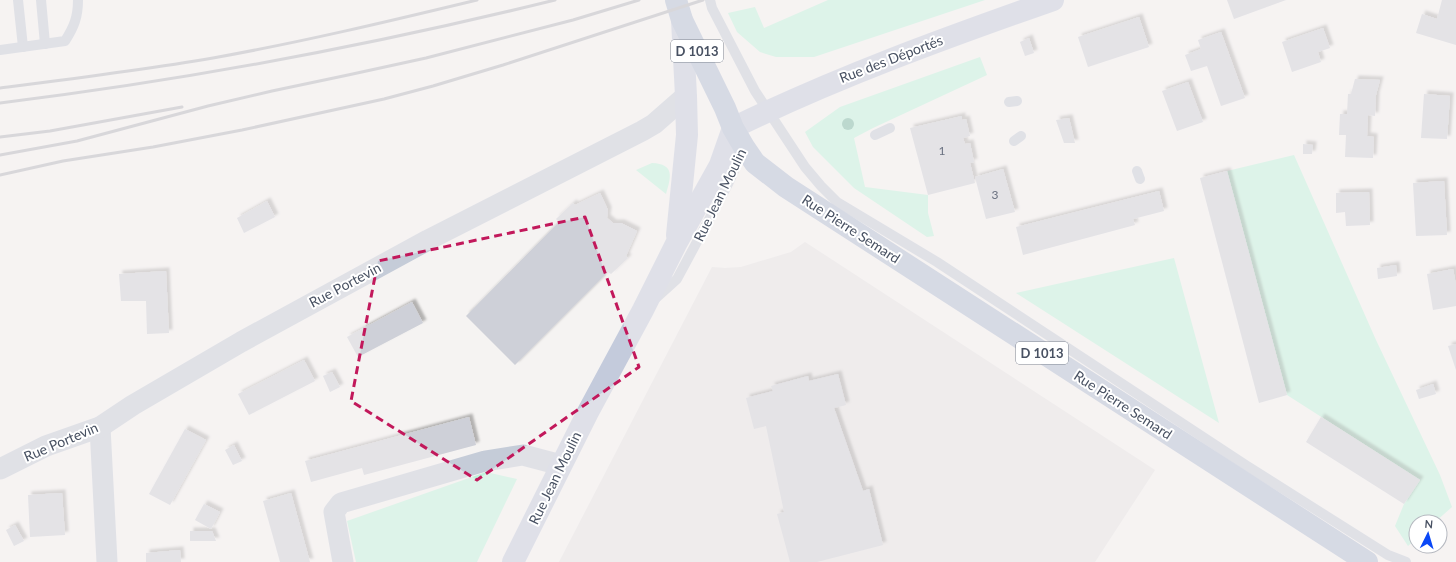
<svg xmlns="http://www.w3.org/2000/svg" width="1456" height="562" viewBox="0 0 1456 562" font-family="Lato,sans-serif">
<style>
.education{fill:#e6e4e4}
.green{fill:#bff4dd}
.building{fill:#ced0d8;filter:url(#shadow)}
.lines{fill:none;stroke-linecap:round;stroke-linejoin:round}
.lane{stroke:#c5ccd8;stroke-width:10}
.street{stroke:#c5ccd8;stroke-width:21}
.secondary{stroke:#c4cbdc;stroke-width:22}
.primary{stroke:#b0bcd3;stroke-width:22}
.rail{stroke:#b4b6bd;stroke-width:3}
.tree{fill:#76b8a2}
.marked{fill:none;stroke:#c2185b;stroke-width:3;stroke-dasharray:8 5;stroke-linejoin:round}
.labels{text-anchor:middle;stroke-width:4;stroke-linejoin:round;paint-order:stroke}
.number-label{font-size:12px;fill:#6a7180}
.shield{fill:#fff;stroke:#7f8591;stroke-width:1}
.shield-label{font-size:13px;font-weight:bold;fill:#485162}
.street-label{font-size:14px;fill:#485162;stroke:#fff}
</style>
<defs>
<filter id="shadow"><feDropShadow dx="3.5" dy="-3.5" stdDeviation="1" flood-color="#0004"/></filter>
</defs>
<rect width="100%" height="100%" fill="#f5f3f2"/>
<path class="education" d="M805,242L1155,470L1095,562H559L712,267L725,268L741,267L791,252Z"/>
<g class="green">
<path d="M828,0H985L814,57H776L760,52L737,32L728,13L755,7L764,28Z"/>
<path d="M980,57L987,75L873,128L854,138L865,187L928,195V213L934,236L927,237L854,188L813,147L805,132L840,107Z"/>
<path d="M1294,155L1376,340L1440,475L1452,507L1435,522H1416V539L1408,546L1395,526L1404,504L1420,480L1287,395L1227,171Z"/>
<path d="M652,163C675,164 671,177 666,194L636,170Z"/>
<path d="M1174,258L1219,423L1016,293Z"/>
<path d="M486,472L517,479L477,562H356L347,521Z"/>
</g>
<g class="building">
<path d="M1227,0H1286L1234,19Z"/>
<path d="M1442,0H1456V45L1416,33L1422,14L1437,19Z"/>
<path d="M1139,17L1149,47L1088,67L1078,37Z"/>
<path d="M1323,28L1330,48L1318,52L1321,62L1292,72L1282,42Z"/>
<path d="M1221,32L1245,98L1221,106L1207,66L1191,71L1185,55L1201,49L1198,40Z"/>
<path d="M1029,38L1034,53L1025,56L1020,42Z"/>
<path d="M1355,79L1380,80L1376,95L1375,116L1368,115L1367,136L1374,137L1373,158L1345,157L1346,135H1339L1340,114H1347L1348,94H1351Z"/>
<path d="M1188,82L1203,122L1177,131L1162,91Z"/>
<path d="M1424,94L1450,96L1447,139L1421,138Z"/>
<path d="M962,116V120L966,119L970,136L963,138L965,144L970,143L974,162L970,163L975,183L928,195L910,128Z"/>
<path d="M1069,118L1075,143H1064L1056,120Z"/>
<path d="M1303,144L1313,145L1312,154H1303Z"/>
<path d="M1003,169L1015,212L986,219L975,177Z"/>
<path d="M1227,171L1287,395L1259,403L1200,178Z"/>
<path d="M1444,181L1447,235L1416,236L1413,183Z"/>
<path d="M1159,191L1164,211L1133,219L1135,225L1023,255L1016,227Z"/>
<path d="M1369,192L1370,225L1346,226L1345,212L1336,213V193Z"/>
<path d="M600,193L608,210L607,218L613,223H621L637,231L626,256L628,258L611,274L608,272L515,365L466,316L557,224L559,222L556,219L573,203L575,205Z"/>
<path d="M267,201L275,217L244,233L237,218Z"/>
<path d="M1396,265L1397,276L1378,279L1377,268Z"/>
<path d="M1453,269L1456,285V306L1433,310L1427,274Z"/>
<path d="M166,271L169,333L147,334L146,301H121L119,274Z"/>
<path d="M412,302L423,323L358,357L347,337Z"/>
<path d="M1456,344V370L1448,346Z"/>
<path d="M304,360L315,381L249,415L238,394Z"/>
<path d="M332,372L340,387L330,392L323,376Z"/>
<path d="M838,374L846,405L834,408L863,491L869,489L883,545L817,562H790L777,514L784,512L766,426L754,429L746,398L773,391L771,386L808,376L809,381Z"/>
<path d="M1433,384L1436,394L1419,399L1416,390Z"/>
<path d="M469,417L476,445L364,475L362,468L311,482L305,461Z"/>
<path d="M1321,417L1420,480L1404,504L1306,442Z"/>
<path d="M185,429L206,440L170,505L149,494Z"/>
<path d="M234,445L242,461L233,465L225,450Z"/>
<path d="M62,493L65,535L30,537L28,495Z"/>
<path d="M291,493L310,562H280L263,501Z"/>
<path d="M204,504L220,512L211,529L195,520Z"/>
<path d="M15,525L24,541L14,546L6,530Z"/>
<path d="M190,531H212L216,541H190Z"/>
<path d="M180,550L181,562H146V553Z"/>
</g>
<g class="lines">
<g class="lane">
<path d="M18,0L23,47"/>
<path d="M41,0L45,44"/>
<path d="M710,0L712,8L755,91L805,167L821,186L837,202L937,262L1247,466L1388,555L1406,562"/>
<path d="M0,50L65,41C74,27 78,17 78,0"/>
<path d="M1009,102L1017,101"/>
<path d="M875,135L890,128"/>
<path d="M1014,141L1021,136"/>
<path d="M1137,171L1140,179"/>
<path d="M656,298L677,279L728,184L744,148"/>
</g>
<g class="street">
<path d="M100,427L107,562"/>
<path d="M0,469L46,446L100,427L133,405L241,342L428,240L642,131L654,124L686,96"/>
<path d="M343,562L334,512L341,503L485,461L523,455L561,465"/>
</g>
<g class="secondary">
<path d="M677,235L687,135L686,96L682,20"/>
<path d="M513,562L588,412L643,310L676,244L720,165L733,128C837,77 945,38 1053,0"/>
</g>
<path class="primary" d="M676,0L682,20L725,108L733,128L744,147L755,163L786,187L1367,562"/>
<g class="rail">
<path d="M0,88C71,79 143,70 213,58C302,42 390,21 477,0"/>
<path d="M0,103C187,80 373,45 555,0"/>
<path d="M0,137L50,131L182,107"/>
<path d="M0,155L77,141L208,106L272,91L348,75L426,58L573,20L639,0"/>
<path d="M0,175L63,161L153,147L242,130L384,99L433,86L503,65L703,0"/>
</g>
</g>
<circle class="tree" cx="848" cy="124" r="6"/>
<path d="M0 0H1456V562H0ZM585,217L639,367L477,480L351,401L378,261Z" fill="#f5f3f2" fill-opacity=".55" fill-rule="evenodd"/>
<path class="marked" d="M585,217L639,367L477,480L351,401L378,261Z"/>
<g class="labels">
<g class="number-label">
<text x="942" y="155">1</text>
<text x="995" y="199">3</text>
</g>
<g class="shield">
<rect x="671" y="40" width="52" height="22" rx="3"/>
<rect x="1016" y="342" width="52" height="22" rx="3"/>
</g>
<g class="shield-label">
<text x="697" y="56">D 1013</text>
<text x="1042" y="358">D 1013</text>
</g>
<g class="street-label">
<text transform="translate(891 59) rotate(-21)" y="5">Rue des Déportés</text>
<text transform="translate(720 195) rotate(-64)" y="5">Rue Jean Moulin</text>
<text transform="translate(851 229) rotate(33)" y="5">Rue Pierre Semard</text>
<text transform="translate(345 285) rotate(-28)" y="5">Rue Portevin</text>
<text transform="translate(1123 405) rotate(33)" y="5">Rue Pierre Semard</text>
<text transform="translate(61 442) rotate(-23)" y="5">Rue Portevin</text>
<text transform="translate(555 478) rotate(-64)" y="5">Rue Jean Moulin</text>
</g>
</g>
<g transform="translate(1428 534) rotate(5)"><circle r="19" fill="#ffffff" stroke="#b6b9c0"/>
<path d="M0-3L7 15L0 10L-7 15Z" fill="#0a48f7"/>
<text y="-6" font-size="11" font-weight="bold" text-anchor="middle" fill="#485162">N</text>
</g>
</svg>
